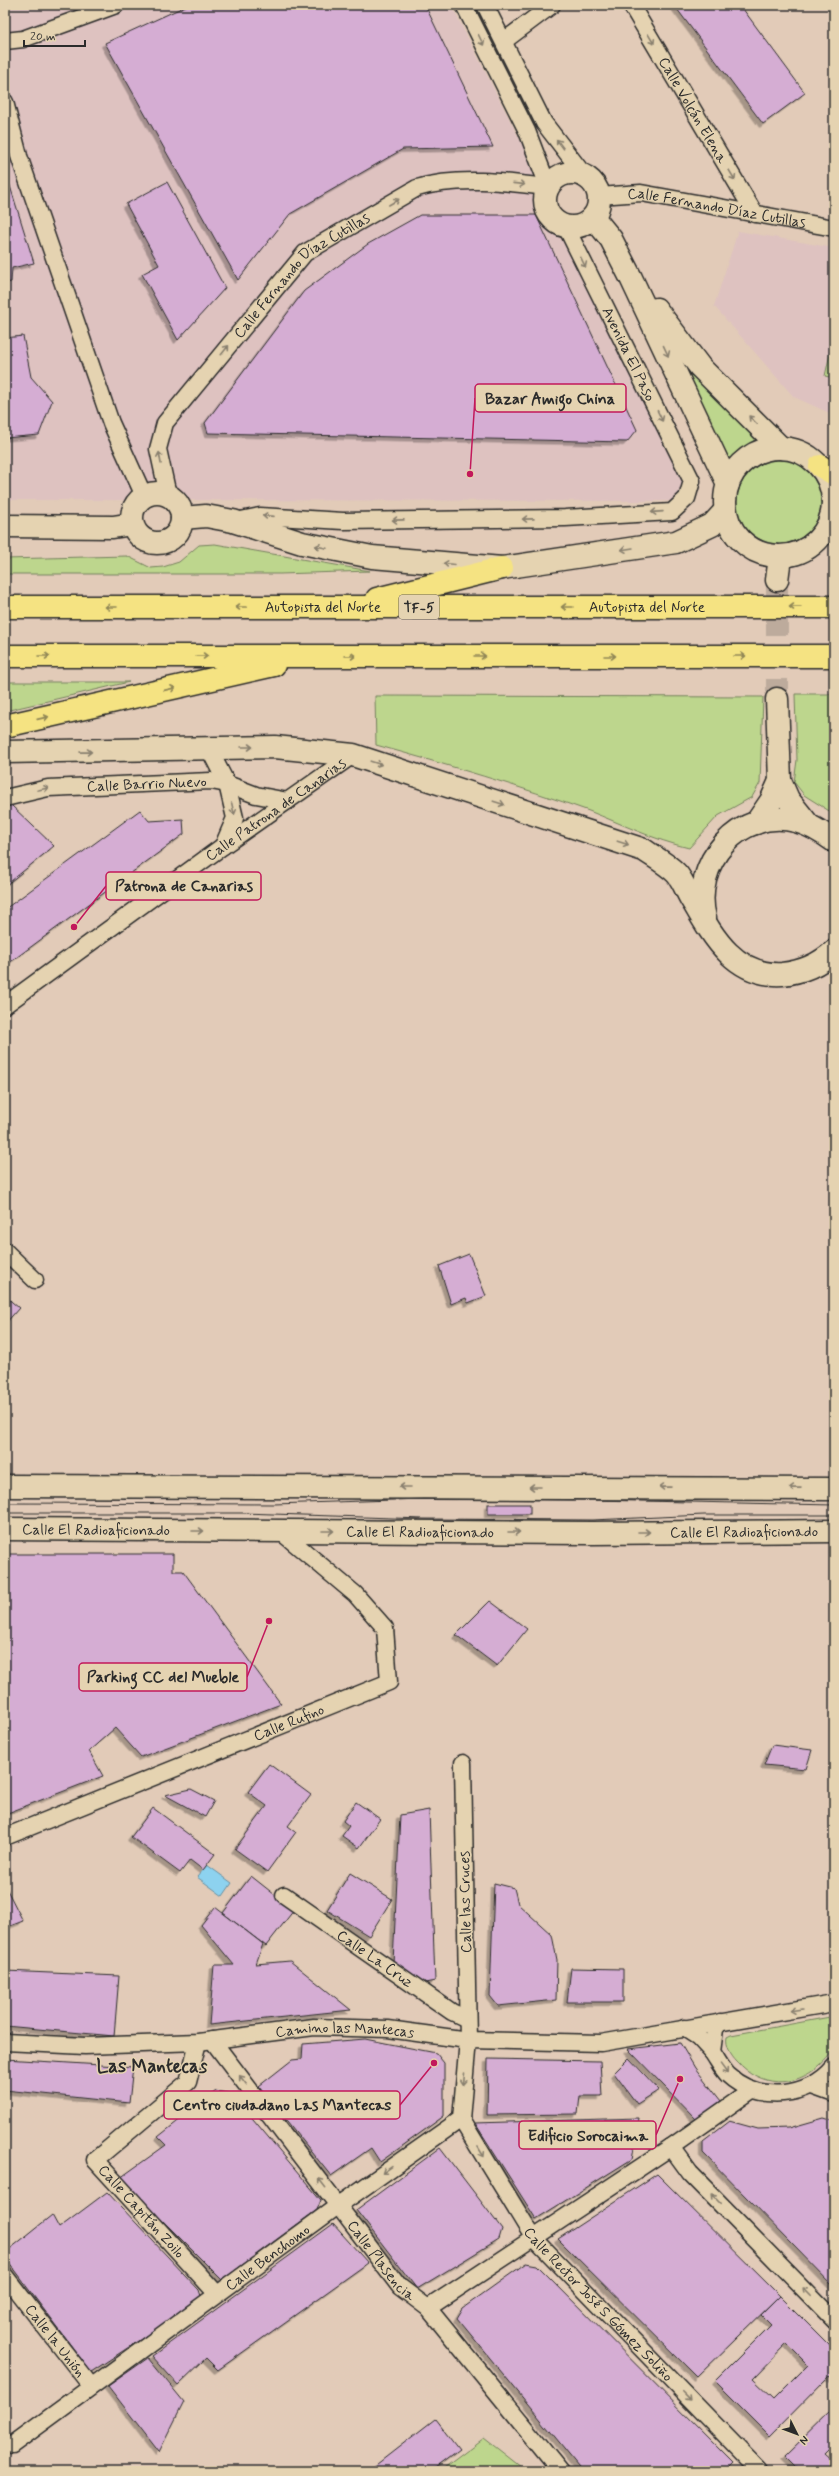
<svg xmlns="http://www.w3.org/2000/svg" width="839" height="2476" viewBox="0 0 839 2476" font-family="Mynerve,sans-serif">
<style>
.built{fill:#dec2c0}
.green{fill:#bdd68d;stroke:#74805c}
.water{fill:#8dd2ef;stroke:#668fa1}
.building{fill:#d5add3;stroke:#2b2b2b;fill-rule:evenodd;filter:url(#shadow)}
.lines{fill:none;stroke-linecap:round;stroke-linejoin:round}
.secondary-tunnel{stroke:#bdab9c;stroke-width:22;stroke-dasharray:22 11;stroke-linecap:butt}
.street-casing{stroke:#2b2b2b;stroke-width:19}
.secondary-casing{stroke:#2b2b2b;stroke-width:25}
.highway-casing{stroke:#2b2b2b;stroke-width:25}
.street{stroke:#e5d3b1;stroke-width:16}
.secondary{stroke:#e5d3b1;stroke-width:22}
.highway{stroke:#f5e382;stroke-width:22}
.tram{stroke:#2b2b2b;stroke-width:1}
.oneway{stroke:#887f6e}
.oneway2{stroke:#908756}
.labels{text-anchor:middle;stroke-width:3;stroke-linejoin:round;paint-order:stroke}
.shield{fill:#e5d3b1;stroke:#635d53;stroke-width:1}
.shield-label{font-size:14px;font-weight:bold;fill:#2b2b2b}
.street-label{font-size:15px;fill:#2b2b2b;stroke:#e5d3b1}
.district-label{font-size:19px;font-weight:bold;fill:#2b2b2b;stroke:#e5d3b1}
.leader{fill:none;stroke:#c2185b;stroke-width:1.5}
.callout-dot{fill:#c2185b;stroke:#e5d3b1;stroke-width:1.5}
.callout{fill:#e5d3b1;stroke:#c2185b;stroke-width:1.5}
.callout-label{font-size:16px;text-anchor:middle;font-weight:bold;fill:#2b2b2b}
</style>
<defs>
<filter id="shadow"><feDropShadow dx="-3.5" dy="3.5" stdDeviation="0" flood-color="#0004"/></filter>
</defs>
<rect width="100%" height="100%" fill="#e2cbb8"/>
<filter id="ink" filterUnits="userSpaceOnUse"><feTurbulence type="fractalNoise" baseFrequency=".025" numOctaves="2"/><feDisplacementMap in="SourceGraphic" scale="8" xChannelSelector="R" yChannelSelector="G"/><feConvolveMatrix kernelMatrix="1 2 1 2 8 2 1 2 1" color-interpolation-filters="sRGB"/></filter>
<g filter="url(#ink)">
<g class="built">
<path d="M5,5H451L575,247L691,501L5,500Z"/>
<path d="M738,231L834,248V415L794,397L714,306Z"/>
</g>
<g class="green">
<path d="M834,336V378L825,376Z"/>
<path d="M690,375L696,377L755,438L752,443L731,459H728L688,377Z"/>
<circle cx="779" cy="502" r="42"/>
<path d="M215,544L370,571L280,574H5V559L127,556L151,568L163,567L179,562L199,545Z"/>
<path d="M5,682H129L5,711Z"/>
<path d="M795,694H834V814L804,795L794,782L797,760Z"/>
<path d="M375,696L763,697L760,783L752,797L718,816L689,848C654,840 622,824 589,811C519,786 448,765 376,745Z"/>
<path d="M830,2017L834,2018C834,2027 835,2037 834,2046C833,2052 825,2061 820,2065C794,2089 760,2087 737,2061C731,2055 725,2045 727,2037L731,2035Z"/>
<path d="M484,2438L526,2471H440Z"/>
</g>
<path class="water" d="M207,1865L232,1883L223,1896L197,1877Z"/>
<g class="building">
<path d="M188,5H425L493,147L403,149L290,214L238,280L105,43Z"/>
<path d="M674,5H740L805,93L763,124Z"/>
<path d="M5,170L34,263L12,268L11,282L5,283Z"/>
<path d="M167,182L225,288L178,340L142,274L159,265L126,204Z"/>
<path d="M420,215H536L637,430L627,442L208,433L205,423L304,291L368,244Z"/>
<path d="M23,336L31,377L52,401L39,435L5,438V338Z"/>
<path d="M11,805L54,846L5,886V810Z"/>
<path d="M140,810L149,821L183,819L184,834L5,966V909Z"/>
<path d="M469,1254L486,1296L468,1303L466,1298L451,1304L439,1266Z"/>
<path d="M5,1296L19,1308L5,1324Z"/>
<rect x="488" y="1504" width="42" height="10"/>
<path d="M5,1554H173V1571H183L281,1704L141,1757L115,1728L89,1751L103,1776L5,1814Z"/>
<path d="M490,1601L527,1629L497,1666L456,1635Z"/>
<path d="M772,1745L812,1750L806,1769L764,1765Z"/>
<path d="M269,1764L311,1795L288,1826L296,1832L267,1872L235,1849L267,1806L248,1792Z"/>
<path d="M191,1789L214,1801L205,1817L165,1795Z"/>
<path d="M356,1802L380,1819L359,1848L342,1836L349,1826L343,1821Z"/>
<path d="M153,1808L215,1854L203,1870L190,1860L180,1873L131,1837Z"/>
<path d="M429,1810L435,1981L420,1984L393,1963L400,1815Z"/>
<path d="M350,1873L392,1899L369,1936L327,1910Z"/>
<path d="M251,1876L294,1910L266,1946L223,1913Z"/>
<path d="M494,1883L514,1888L518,1904L552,1935L557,1960L556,2000L498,2006L490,1996Z"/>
<path d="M5,1886L23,1921L5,1928Z"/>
<path d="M215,1907L263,1944L256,1964L290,1961L351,2010L209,2025L214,1965H234L201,1925Z"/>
<path d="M571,1968L623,1969V2002H567Z"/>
<path d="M5,1971L119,1976L114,2036L5,2026Z"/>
<path d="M365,2039L436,2053L444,2063V2116L380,2162L371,2148L331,2176L259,2086L292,2060L302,2059L303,2044Z"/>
<path d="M680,2043L695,2068L721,2101L697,2120L628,2049Z"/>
<path d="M629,2058L659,2090L637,2104L614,2073Z"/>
<path d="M5,2059L133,2067L129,2103L5,2090Z"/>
<path d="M488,2059L600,2061L602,2096H580L578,2114L487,2115Z"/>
<path d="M216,2091L232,2094L321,2200L317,2210L222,2280L120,2178L166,2145L158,2137Z"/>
<path d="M639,2118L632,2159L536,2219L475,2123Z"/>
<path d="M824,2118L834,2121V2287L703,2153V2141L729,2121L758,2129L789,2128Z"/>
<path d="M440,2148L502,2229L499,2239L417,2289L356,2210Z"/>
<path d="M657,2174L780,2296L697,2377L558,2239Z"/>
<path d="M107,2192L199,2290L202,2299L91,2372L5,2258V2253L52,2215L59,2228Z"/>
<path d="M333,2224L368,2263L218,2370L206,2358L178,2385L152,2356Z"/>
<path d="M526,2263L537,2265L734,2463L726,2471H583L457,2318L463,2308Z"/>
<path d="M780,2296L834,2350V2378L830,2375L770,2436L715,2381L771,2325L761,2315ZM787,2344L808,2365L774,2399L753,2379Z"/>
<path d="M148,2358L184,2402L159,2452L108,2386Z"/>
<path d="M834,2408V2444L824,2454L834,2463V2471H800L785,2456Z"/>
<path d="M435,2419L459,2450L431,2471H374L372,2468Z"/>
<path d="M5,2463L11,2471H5Z"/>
</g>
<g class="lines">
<path class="secondary-tunnel" d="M777,580V699"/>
<defs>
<g id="street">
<path d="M464,5L527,131L548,186"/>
<path d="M485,5L544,123L584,175"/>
<path id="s1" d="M631,5L755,214"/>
<path d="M5,41L23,39L116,5"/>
<path d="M504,41L552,5"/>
<path d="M5,102L19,156L111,423L144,496"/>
<path id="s2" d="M599,196L641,193L834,228"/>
<path id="s3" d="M168,495L158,449L165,423L305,253L417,188C458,176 506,182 547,187"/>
<path d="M236,521L260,516L343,521L565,518L672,512L687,498L692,481L566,227"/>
<path d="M208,747L227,784L235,818L223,846"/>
<path id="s4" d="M5,798L48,788L211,781L227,784L256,795L288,801"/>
<path id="s5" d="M5,1005L223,846L353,755"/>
<path d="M5,1251L35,1280"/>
<path id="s6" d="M5,1837L389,1682L385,1628L355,1594L280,1531"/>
<path id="s7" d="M284,1895L452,2012L467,2019"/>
<path d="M720,2022L715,2029L712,2052C717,2059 722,2069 728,2075C758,2103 809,2098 834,2067"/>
<path d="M684,2028L698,2037L712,2052"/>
<path id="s8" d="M212,2040L400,2287L428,2308L561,2471"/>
<path id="s9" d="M5,2042L85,2046L198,2042L314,2027L388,2029L468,2040L601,2043L834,2003"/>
<path id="s10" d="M198,2042L188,2082L95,2160L217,2294"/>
<path d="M812,2086L834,2094"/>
<path id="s11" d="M461,2119L533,2237L760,2471"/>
<path d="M671,2147L690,2173L834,2320"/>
<path id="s12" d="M5,2276L91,2386"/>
<path d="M428,2308L671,2147L752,2090"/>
<path id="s13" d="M12,2445L339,2205L461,2119L468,2040L463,1763"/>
</g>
<g id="secondary">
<circle cx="572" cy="200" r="27"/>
<path d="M593,217L611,239L631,278L728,484"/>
<path d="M656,309L700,367L781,448"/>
<circle cx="779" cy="502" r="54"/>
<circle cx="157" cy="518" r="25"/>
<path d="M182,518L206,516L233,521L302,543L372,557L502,568L676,542L712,525L725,511"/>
<path d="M5,526L113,527L132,524"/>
<path d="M777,580L780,557"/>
<path d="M777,699L780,781L788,799L808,824"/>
<path d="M5,752L275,747L353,755L644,850C654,857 667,864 676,873C682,879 686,890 690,897C711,933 733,977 782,974C802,972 819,965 834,951"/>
<path d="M756,823L771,801L780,781"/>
<path d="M705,918C691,864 739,807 796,821C811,825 822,832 834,841"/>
<path d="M5,1486L834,1489"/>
<path id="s14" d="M5,1529L592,1533L834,1531"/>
</g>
<g id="highway">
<path d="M820,466L834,474"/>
<path d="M377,599L502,568"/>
<path id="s15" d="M5,607H834"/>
<path d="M5,656H834"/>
<path d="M5,726L274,665"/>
</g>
</defs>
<use href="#street" class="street-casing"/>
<use href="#secondary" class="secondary-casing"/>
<use href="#highway" class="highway-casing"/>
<use href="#street" class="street"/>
<use href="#secondary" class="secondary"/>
<use href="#highway" class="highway"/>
<g class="tram">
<path d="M5,1503L274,1504L423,1499L592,1500L834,1505"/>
<path d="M5,1513H242L423,1519L592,1520L704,1515H834"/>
</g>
</g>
<defs><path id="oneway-shaft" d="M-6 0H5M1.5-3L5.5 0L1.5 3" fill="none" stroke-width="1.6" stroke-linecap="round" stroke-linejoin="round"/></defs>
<g class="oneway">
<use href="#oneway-shaft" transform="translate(651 39) rotate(59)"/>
<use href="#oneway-shaft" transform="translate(481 40) rotate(64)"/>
<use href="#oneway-shaft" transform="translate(560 144) rotate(-127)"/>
<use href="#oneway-shaft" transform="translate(732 175) rotate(59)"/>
<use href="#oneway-shaft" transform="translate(519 184) rotate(6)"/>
<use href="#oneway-shaft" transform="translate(394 202) rotate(-30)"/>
<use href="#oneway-shaft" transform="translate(583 262) rotate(64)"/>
<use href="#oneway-shaft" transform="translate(225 350) rotate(-51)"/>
<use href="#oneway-shaft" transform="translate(666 351) rotate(65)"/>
<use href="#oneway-shaft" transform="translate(660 416) rotate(64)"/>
<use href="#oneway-shaft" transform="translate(753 420) rotate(-135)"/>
<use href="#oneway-shaft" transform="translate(160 458) rotate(-100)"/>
<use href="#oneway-shaft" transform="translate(657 512) rotate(176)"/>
<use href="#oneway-shaft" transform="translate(268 516) rotate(-176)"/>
<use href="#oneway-shaft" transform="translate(528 519) rotate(179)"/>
<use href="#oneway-shaft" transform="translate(398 520) rotate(179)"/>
<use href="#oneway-shaft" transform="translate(321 547) rotate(-168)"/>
<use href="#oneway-shaft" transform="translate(627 549) rotate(171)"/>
<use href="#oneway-shaft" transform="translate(449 564) rotate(-175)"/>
<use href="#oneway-shaft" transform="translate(247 747)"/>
<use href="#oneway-shaft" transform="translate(86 752) rotate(-1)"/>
<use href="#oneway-shaft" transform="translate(376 763) rotate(18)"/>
<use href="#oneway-shaft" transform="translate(43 789) rotate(-12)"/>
<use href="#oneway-shaft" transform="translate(499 803) rotate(18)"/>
<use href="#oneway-shaft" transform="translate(233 809) rotate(77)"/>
<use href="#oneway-shaft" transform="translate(623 843) rotate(18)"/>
<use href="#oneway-shaft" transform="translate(405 1487) rotate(-180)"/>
<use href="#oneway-shaft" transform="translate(535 1487) rotate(180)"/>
<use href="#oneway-shaft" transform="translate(665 1487) rotate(-179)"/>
<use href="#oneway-shaft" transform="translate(795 1488) rotate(-179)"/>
<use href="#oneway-shaft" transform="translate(198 1531)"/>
<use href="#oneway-shaft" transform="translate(328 1531)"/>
<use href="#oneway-shaft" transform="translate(514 1532)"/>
<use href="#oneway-shaft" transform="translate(644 1532)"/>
<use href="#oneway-shaft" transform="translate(796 2010) rotate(171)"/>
<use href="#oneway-shaft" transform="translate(724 2069) rotate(54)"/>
<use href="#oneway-shaft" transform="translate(464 2079) rotate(95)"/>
<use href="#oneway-shaft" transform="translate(243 2080) rotate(-128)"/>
<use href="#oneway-shaft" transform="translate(481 2152) rotate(59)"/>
<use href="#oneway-shaft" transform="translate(387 2170) rotate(145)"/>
<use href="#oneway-shaft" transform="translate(322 2183) rotate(-128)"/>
<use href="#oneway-shaft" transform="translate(716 2199) rotate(-134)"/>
<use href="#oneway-shaft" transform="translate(807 2292) rotate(-134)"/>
<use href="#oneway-shaft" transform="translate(686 2396) rotate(46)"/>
</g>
<g class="oneway2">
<use href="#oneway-shaft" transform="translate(111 607) rotate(180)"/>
<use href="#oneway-shaft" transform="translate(241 607) rotate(180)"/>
<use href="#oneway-shaft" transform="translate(567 607) rotate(180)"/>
<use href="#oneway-shaft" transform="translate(795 607) rotate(180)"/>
<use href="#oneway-shaft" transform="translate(44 656)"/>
<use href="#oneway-shaft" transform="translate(202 656)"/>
<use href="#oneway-shaft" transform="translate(350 656)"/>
<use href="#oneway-shaft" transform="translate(480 656)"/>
<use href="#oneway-shaft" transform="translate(610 656)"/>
<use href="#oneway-shaft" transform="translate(740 656)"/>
<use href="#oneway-shaft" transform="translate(170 689) rotate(-13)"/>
<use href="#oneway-shaft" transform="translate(43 718) rotate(-13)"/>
</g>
</g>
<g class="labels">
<rect class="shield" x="399" y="595" width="40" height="24" rx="3"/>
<g class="shield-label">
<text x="419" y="612">TF-5</text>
</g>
<g class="street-label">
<text dy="5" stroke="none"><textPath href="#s1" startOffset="122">Calle Volcán Elena</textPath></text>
<text dy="5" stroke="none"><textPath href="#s2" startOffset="119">Calle Fernando Díaz Cutillas</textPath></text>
<text dy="5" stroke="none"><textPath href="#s3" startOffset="277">Calle Fernando Díaz Cutillas</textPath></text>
<text transform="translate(629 354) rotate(64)" y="5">Avenida El Paso</text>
<text dy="5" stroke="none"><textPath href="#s15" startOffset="318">Autopista del Norte</textPath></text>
<text dy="5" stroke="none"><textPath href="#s15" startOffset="642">Autopista del Norte</textPath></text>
<text dy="5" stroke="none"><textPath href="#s4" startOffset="143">Calle Barrio Nuevo</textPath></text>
<text dy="5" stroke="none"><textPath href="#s5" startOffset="334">Calle Patrona de Canarias</textPath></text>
<text dy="5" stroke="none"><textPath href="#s14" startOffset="91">Calle El Radioaficionado</textPath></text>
<text dy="5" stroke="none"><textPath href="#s14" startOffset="415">Calle El Radioaficionado</textPath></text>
<text dy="5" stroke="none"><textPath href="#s14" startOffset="739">Calle El Radioaficionado</textPath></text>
<text dy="5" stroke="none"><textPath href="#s6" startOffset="306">Calle Rufino</textPath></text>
<text transform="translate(465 1902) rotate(-91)" y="5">Calle las Cruces</text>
<text dy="5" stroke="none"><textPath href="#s7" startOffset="111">Calle La Cruz</textPath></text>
<text dy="5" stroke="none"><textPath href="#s9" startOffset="341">Camino las Mantecas</textPath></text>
<text dy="5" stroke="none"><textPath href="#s10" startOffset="232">Calle Capitán Zoilo</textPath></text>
<text dy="5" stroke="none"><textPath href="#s13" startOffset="317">Calle Benchomo</textPath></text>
<text dy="5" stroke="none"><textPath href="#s8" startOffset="278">Calle Plasencia</textPath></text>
<text dy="5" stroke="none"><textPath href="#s11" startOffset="232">Calle Rector José S Gómez Soliño</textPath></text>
<text dy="5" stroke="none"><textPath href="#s12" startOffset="82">Calle la Unión</textPath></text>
</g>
<g class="district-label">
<text x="152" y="2072">Las Mantecas</text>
</g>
</g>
<path class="leader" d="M470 474L475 398M74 927L106 886M269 1621L247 1677M434 2063L400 2105M680 2079L656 2135"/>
<g class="callout-dot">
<circle cx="470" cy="474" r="4"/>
<circle cx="74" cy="927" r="4"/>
<circle cx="269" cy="1621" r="4"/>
<circle cx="434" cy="2063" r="4"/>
<circle cx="680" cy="2079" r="4"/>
</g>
<g class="callout">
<rect x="475" y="384" width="151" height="28" rx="4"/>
<rect x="106" y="872" width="155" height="28" rx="4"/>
<rect x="79" y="1663" width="168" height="28" rx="4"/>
<rect x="164" y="2091" width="236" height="28" rx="4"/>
<rect x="519" y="2121" width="137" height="28" rx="4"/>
</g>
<g class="callout-label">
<text x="550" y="404">Bazar Amigo China</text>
<text x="184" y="891">Patrona de Canarias</text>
<text x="163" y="1682">Parking CC del Mueble</text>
<text x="282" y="2110">Centro ciudadano Las Mantecas</text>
<text x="588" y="2141">Edificio Sorocaima</text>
</g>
<rect width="839" height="2476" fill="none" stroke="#e5d3b1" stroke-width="20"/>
<rect x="10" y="10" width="819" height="2456" fill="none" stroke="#2b2b2b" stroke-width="1.5" filter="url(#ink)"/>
<g transform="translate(797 2434) rotate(132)" stroke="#e5d3b1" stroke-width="3" paint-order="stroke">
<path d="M0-3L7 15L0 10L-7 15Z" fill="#2b2b2b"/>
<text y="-6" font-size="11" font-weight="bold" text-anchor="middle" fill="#2b2b2b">N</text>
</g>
<path d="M24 40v6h61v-6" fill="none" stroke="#2b2b2b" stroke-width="2"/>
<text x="30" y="40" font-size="12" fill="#2b2b2b" stroke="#e5d3b1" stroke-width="3" paint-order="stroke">20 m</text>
</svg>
